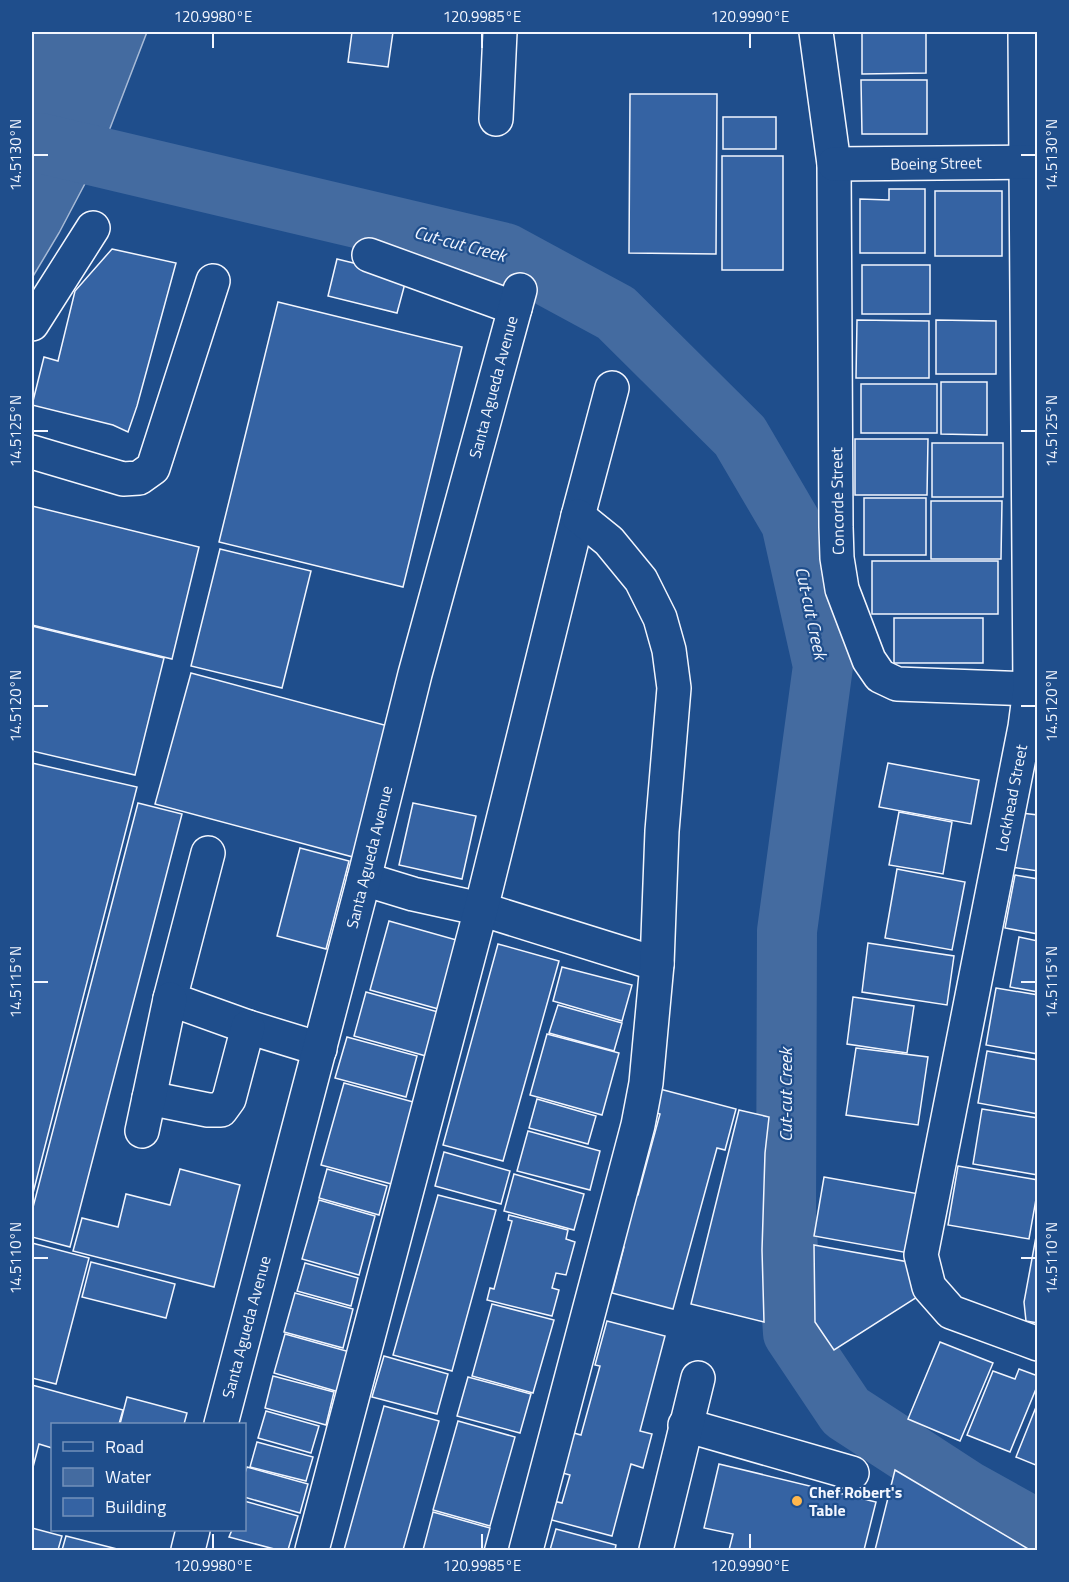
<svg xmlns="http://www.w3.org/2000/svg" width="1069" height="1582" viewBox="0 0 1069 1582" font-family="'Titillium Web',sans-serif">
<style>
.water{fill:#446ba0;stroke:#a8bbd7;stroke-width:1.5}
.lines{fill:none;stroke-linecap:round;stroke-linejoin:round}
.river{stroke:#446ba0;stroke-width:60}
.building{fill:#3563a3;stroke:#f2f6ff;stroke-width:1.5}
.minor-casing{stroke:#f2f6ff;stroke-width:36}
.minor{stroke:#1f4e8c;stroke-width:33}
.ticks{fill:none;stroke:#f2f6ff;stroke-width:2}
.poi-dot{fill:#ffb74d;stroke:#1f4e8c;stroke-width:2}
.labels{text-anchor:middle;stroke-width:4.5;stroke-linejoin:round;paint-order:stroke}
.street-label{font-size:16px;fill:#f2f6ff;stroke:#1f4e8c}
.poi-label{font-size:16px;font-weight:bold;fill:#f2f6ff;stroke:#1f4e8c;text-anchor:start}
.water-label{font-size:18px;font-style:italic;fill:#f2f6ff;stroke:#1f4e8c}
.neatline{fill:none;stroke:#f2f6ff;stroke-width:2}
.ticks-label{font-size:15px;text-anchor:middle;fill:#f2f6ff}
</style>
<rect width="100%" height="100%" fill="#1f4e8c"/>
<path class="water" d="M32,32H147L99,157L59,233L32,278Z"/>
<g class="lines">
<path class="river" d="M40,143L505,253L616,313L740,436L791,523L823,666L787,931L786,1216L793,1333L846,1412L966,1490L1038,1530"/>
</g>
<g class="building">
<path d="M352,32H393L388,67L348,62Z"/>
<path d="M862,32H926V73L862,74Z"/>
<path d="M861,80H927V134H862Z"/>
<path d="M630,94H717L716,254L629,253Z"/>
<rect x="723" y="117" width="53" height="32"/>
<rect x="722" y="156" width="61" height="114"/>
<path d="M889,189H925V253H860V199L889,200Z"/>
<rect x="935" y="191" width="67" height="65"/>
<path d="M112,249L176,263L137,406L128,432L113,425L32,405L44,357L58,361L75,291Z"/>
<path d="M337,259L407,276L397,313L328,296Z"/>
<rect x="862" y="265" width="68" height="49"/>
<path d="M278,302L462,347L403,587L219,542Z"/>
<path d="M857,320L929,321V378H856Z"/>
<path d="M936,320L996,321V374H936Z"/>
<path d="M941,382H987V435L941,434Z"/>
<rect x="861" y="384" width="76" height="49"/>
<path d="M855,439H928L927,495H855Z"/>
<rect x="932" y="443" width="71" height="54"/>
<rect x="864" y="498" width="62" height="57"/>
<path d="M931,501H1002L1001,559H931Z"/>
<path d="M32,506L199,547L172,659L32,625Z"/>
<path d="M220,549L311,571L282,688L191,666Z"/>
<rect x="872" y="561" width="126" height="53"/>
<rect x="894" y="618" width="89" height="45"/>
<path d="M32,626L164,658L135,775L32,751Z"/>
<path d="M191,673L388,726L353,857L155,804Z"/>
<path d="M32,763L137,787L32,1197Z"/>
<path d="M888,763L979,780L971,824L879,807Z"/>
<path d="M138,803L182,814L70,1247L32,1237V1211Z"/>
<path d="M413,803L476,816L462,879L399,865Z"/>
<path d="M899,812L952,822L943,874L889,865Z"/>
<path d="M1021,813L1038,815V871L1011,867Z"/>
<path d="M300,848L349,861L326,949L277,936Z"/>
<path d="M897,869L965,882L952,950L885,938Z"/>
<path d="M1015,875L1038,879V934L1005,928Z"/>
<path d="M389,921L460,941L442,1010L370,990Z"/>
<path d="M1019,937L1038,941V992L1010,987Z"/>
<path d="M868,943L954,956L947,1005L862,992Z"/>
<path d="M498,944L559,961L503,1161L443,1145Z"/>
<path d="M562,967L632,985L622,1021L553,1001Z"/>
<path d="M996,988L1038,995V1054L986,1045Z"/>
<path d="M366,992L438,1012L426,1056L354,1036Z"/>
<path d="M853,997L914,1006L907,1053L847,1044Z"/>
<path d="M558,1005L622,1023L614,1051L549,1033Z"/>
<path d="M547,1034L619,1053L602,1115L530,1095Z"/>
<path d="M347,1037L417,1056L406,1097L335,1078Z"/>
<path d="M856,1048L928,1057L918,1125L846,1115Z"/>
<path d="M987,1051L1038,1060V1114L978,1103Z"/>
<path d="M344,1083L417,1103L395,1185L321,1165Z"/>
<path d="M656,1088L736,1109L725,1150L717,1148L673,1309L612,1293L624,1247L618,1245L631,1194L638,1195L660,1114L650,1111Z"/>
<path d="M537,1099L596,1116L588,1144L529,1128Z"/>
<path d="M982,1109L1038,1118V1175L973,1164Z"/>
<path d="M739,1110L769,1117L765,1153L762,1250L764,1322L691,1304Z"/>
<path d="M528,1131L600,1151L590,1190L517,1171Z"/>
<path d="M444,1152L510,1171L501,1204L435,1186Z"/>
<path d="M958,1166L1038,1180V1188L1029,1239L948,1225Z"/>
<path d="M180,1169L240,1185L214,1287L73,1251L82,1218L118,1227L126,1194L170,1205Z"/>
<path d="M327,1169L387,1186L379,1215L319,1198Z"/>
<path d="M514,1174L584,1194L574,1230L504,1211Z"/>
<path d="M824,1177L925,1195L914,1254L814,1236Z"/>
<path d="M438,1195L496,1210L452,1371L393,1355Z"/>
<path d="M319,1200L375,1216L359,1275L302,1259Z"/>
<path d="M509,1215L568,1230L566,1239L575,1242L566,1275L556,1273L552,1288L559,1290L552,1316L487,1300L490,1288L494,1289L512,1221L508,1220Z"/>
<path d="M1038,1226V1323L1026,1321L1024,1302Z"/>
<path d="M32,1243L89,1258L56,1384L32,1378Z"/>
<path d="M814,1245L914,1263L922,1294L834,1350L815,1322Z"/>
<path d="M91,1262L175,1284L166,1318L82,1297Z"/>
<path d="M305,1263L358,1278L351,1306L297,1291Z"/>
<path d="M295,1293L353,1309L343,1348L284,1332Z"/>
<path d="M492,1304L554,1320L533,1393L472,1376Z"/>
<path d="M607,1321L665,1336L640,1431L652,1434L643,1468L631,1464L612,1536L548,1519L553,1501L562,1503L570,1475L559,1472L570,1432L581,1435L600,1366L595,1365Z"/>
<path d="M285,1334L350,1352L339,1392L274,1373Z"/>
<path d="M940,1342L993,1363L960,1441L908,1419Z"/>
<path d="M384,1356L448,1374L437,1414L372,1397Z"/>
<path d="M1019,1369L1038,1376V1384L1010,1452L967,1435L993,1371L1015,1379Z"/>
<path d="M273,1376L334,1392L326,1425L265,1408Z"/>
<path d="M468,1377L531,1394L520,1433L457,1416Z"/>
<path d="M32,1385L123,1410L119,1424H52V1448L39,1444L32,1471Z"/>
<path d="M127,1397L187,1413L184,1424H120Z"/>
<path d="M1038,1402V1466L1016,1457Z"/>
<path d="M384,1406L439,1421L403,1550H344Z"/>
<path d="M266,1411L319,1426L311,1453L258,1438Z"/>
<path d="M458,1421L515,1437L490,1526L433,1510Z"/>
<path d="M257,1442L313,1457L306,1481L250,1467Z"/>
<path d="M719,1464L876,1502L864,1550H729L733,1534L704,1528Z"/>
<path d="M247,1467L308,1484L300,1513L244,1497V1476Z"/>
<path d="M895,1470L1030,1550H875Z"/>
<path d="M244,1501L298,1516L288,1550H278L229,1537L232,1530H244Z"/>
<path d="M433,1512L490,1528L484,1550H423Z"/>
<path d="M32,1528L62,1536L58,1550H32Z"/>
<path d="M556,1529L616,1545L615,1550H550Z"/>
<path d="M66,1536L121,1550H62Z"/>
</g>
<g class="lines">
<defs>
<g id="minor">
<path d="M816,32L834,164L836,527L837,558L842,589L869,660L880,676L897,684L1030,689"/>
<path d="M1025,32L1030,689L1025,727L921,1255L929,1287L951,1312L1038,1344"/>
<path d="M496,119L500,32"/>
<path d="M834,164L1038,162"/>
<path d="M369,255L515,308"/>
<path d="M32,324L93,228"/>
<path d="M32,452L123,479L139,478L153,468L213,281"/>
<path d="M208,853L170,999L248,1027L320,1049"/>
<path d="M364,879L413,894L481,909L657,964"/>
<path d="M149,1098L208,1110H221L229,1099L248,1027"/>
<path d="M142,1131L170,999"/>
<path d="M221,1424L364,879L415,674L520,290"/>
<path d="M685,1425L852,1473"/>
<path d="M188,1550L193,1530"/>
<path d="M312,1550L481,909L578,516L612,388"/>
<path d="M526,1550L638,1125L646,1083L657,964L662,831L674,688L669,650L660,618L641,580L609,541L578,516"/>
<path d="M656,1550L698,1378"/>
</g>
</defs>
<use href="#minor" class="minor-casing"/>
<use href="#minor" class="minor"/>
</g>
<path class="ticks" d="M213,33V48M482,33V48M750,33V48M33,155H48M1021,155H1036M33,431H48M1021,431H1036M33,706H48M1021,706H1036M33,982H48M1021,982H1036M33,1258H48M1021,1258H1036M213,1534V1549M482,1534V1549M750,1534V1549"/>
<circle class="poi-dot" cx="797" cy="1501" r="6"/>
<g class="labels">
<g class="street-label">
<text transform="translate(936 163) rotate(-1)" y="6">Boeing Street</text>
<text transform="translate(493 387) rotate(-75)" y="6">Santa Agueda Avenue</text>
<text transform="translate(837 501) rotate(-91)" y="6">Concorde Street</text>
<text transform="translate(1011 798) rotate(-79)" y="6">Lockhead Street</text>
<text transform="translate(369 857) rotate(-76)" y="6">Santa Agueda Avenue</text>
<text transform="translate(246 1327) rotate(-75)" y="6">Santa Agueda Avenue</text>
</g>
<g class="poi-label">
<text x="809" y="1498">Chef Robert's<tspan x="809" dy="18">Table</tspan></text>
</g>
<g class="water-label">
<text transform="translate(460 244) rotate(15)" y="6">Cut-cut Creek</text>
<text transform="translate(811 613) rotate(78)" y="6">Cut-cut Creek</text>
<text transform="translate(786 1095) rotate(-90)" y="6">Cut-cut Creek</text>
</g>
</g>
<rect width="1069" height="1582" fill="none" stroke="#1f4e8c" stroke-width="66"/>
<rect x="51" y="1423" width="195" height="108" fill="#1f4e8c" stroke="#7391ba" stroke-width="1.5"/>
<rect x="63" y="1442" width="30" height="9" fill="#1f4e8c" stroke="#7391ba" stroke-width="1.5"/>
<text x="105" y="1453" font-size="18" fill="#f2f6ff">Road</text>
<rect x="63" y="1468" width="30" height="18" fill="#446ba0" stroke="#7391ba" stroke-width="1.5"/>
<text x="105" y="1483" font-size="18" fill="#f2f6ff">Water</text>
<rect x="63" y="1498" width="30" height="18" fill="#3563a3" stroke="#7391ba" stroke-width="1.5"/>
<text x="105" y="1513" font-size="18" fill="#f2f6ff">Building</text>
<rect x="33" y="33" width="1003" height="1516" class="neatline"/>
<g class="ticks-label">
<text x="213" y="22">120.9980°E</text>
<text x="482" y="22">120.9985°E</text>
<text x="750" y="22">120.9990°E</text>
<text transform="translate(16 155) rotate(-90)" y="5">14.5130°N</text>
<text transform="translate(1052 155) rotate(-90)" y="5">14.5130°N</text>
<text transform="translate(16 431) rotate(-90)" y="5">14.5125°N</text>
<text transform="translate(1052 431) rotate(-90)" y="5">14.5125°N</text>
<text transform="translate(16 706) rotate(-90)" y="5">14.5120°N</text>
<text transform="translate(1052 706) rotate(-90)" y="5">14.5120°N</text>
<text transform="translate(16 982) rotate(-90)" y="5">14.5115°N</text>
<text transform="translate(1052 982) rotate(-90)" y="5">14.5115°N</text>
<text transform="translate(16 1258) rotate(-90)" y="5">14.5110°N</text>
<text transform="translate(1052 1258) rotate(-90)" y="5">14.5110°N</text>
<text x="213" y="1571">120.9980°E</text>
<text x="482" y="1571">120.9985°E</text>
<text x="750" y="1571">120.9990°E</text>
</g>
</svg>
